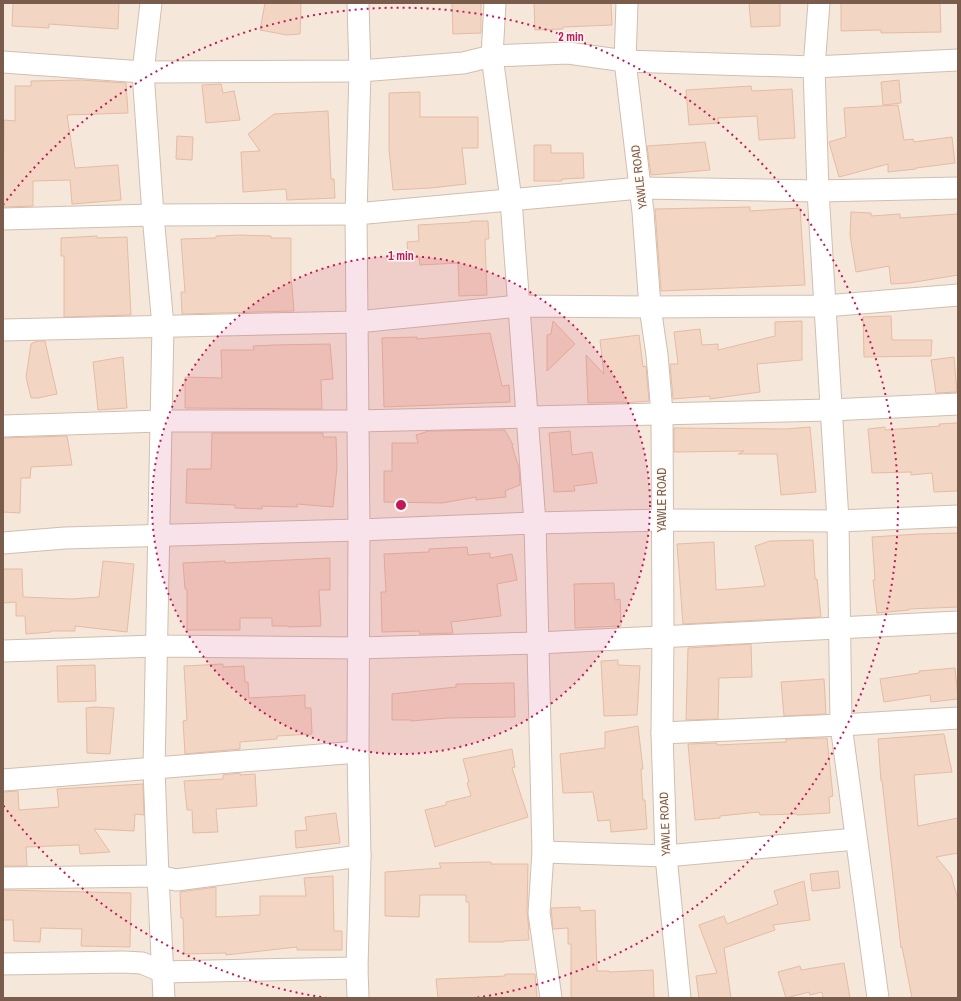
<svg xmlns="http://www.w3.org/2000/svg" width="961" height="1001" viewBox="0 0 961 1001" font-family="'Archivo Narrow',sans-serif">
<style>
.residential{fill:#f5e8da}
.building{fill:#f3d5c3;stroke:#e6bba3}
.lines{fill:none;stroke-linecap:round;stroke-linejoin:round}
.minor-casing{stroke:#d1beb0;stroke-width:23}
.minor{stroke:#fff;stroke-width:21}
.ring{fill:none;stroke:#c2185b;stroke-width:2;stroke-dasharray:2 4}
.labels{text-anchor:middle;stroke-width:3;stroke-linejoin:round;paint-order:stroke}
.street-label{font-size:12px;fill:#7a5c4d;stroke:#fffaf3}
.centre{fill:#c2185b;stroke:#fffaf3;stroke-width:2}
.ring-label{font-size:12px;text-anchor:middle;font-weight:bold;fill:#c2185b;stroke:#fffaf3;stroke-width:3;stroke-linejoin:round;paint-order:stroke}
</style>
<rect width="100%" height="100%" fill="#fdf6ec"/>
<rect class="residential" x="3" y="3" width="955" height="995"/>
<g class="building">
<path d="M13,3H119L118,29L49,24V28L12,26Z"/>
<path d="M265,3H301L300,34L287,35L260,30Z"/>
<path d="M452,3H481V33L453,34Z"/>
<path d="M534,3H611L612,25L563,27V29L535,30Z"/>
<path d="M749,3H780V26L751,27Z"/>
<path d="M841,3H940L941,32L881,33V30L841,31Z"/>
<path d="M81,80L126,83L128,113L67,115L75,168L118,165L121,200L72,204L70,180L33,181V206L3,207L4,120L15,121V86H31V81Z"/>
<path d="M899,80L901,103L883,105L881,82Z"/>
<path d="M221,84L223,93L234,91L240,120L206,123L202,85Z"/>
<path d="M751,86L752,91L792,89L795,138L759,140L757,116L718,118V123L689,125L686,90Z"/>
<path d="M420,92V117H478V148H462L466,184L431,188L393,190L389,149V93Z"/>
<path d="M898,105L904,140L913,139L914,142L952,137L955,163L916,168V169L888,172V164L839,177L829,142L846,137L844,108Z"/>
<path d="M328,111L331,179H334L335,198L287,200L286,189L243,192L241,152L260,151L248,134L274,114Z"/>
<path d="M177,136L193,137L192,160L176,159Z"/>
<path d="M705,142L710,170L651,175L647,146Z"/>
<path d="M534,145H551V153H583L584,178L562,179V181H534Z"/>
<path d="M750,207V211L800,208L805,285L661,291L655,209Z"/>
<path d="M851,212L871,213V216L900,214V218L958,214V275L909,283L891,284L889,266L856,272L850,235Z"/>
<path d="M471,221H488L489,239H485L487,295L459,296L458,263L420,265L419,257L408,258L407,242L419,241L418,225L471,222Z"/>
<path d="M240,235L271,236V238H291V276L294,311L182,314L181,292H185L181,239L216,238V236Z"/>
<path d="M97,236V238L127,237L131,315L64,317V256H61V238Z"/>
<path d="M891,316L892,340H932L931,356L864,357L863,317Z"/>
<path d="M553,321L575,344L547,371V335L551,334Z"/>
<path d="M802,321V360L757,364L760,392L710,399V396L673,399L670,364H678L674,332L700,329L702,345L718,344V350L775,336V322Z"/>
<path d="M490,333L502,386L509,385L510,402L384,407L382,338L417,337V339Z"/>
<path d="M639,335L643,367L646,366L649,401L624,403V402L588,403L586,355L604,374L600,340Z"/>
<path d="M37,341H45L57,394L38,398H31L26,377L31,344Z"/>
<path d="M330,344L333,379L321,380L322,409L185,408V377L222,378L221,350H254L253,346L274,345Z"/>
<path d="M123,357L127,408L98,410L93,362Z"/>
<path d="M954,357L957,392L936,393L931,360Z"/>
<path d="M958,423V491L934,492L932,473L911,475V472L872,473L868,429L885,427V430L940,426L939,424Z"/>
<path d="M810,427L816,492L781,495L777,454H738L744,451L674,452V428L786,429Z"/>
<path d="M505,430L513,445L512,446L519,468L520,485L505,491L506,497L476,500V497L442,503L384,502V471H392V443H418L416,435L429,431Z"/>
<path d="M570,431L572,455L592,452L597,483L574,486L575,491L554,492L549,433Z"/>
<path d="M212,433H323V437H336L337,467L333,507L297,504V507L262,506V509L235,508V505L186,503L187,469H211Z"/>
<path d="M67,436L72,465L31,467L30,478H21L20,513L3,512V438Z"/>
<path d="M958,533V607L909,609V610L877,613L873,580H875L872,537L919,534Z"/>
<path d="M813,540L815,579H817L821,617L683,624L677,544L714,542L716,590L765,586L755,546L770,541Z"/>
<path d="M467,547L468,555L490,553V558L512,554L517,580L497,584L501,616L451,622L453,633L420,634L419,631L382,632L381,592H386L384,554L429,552V549Z"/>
<path d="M330,558V590H319L321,626L288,627V626H272V618H240V630H187V589H185L183,563L225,561V563Z"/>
<path d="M103,561L134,564L127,632L75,626V631H51V632L26,634L25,616H16V602L3,603V569H22L23,597L72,599L99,597Z"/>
<path d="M614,583L615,600L620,599L621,626L575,628L574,584Z"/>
<path d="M751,644L752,677L719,678L718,719L686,720L688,648Z"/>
<path d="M618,660V665L640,666L637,715L604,716L601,661Z"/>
<path d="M223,664V667L244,666L245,682H248L249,698L305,695V708H311L312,734L277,736V739L240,742V749L185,754L183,721L187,720L184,666Z"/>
<path d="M95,665L96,701L58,702L57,666Z"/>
<path d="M955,668L958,699L931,702L930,695L884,702L880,679L919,673V671Z"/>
<path d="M824,679L826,714L784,716L781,682Z"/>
<path d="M514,683L515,717L447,718L411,721V720H392V694L456,687V684Z"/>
<path d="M95,707L114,708L110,754L87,753L86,708Z"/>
<path d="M638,726L643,769H641L643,800H645L647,829L611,832L610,820L598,821L593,792L563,793L560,754L605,748V732Z"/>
<path d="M944,734L952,772L914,775L918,826L958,818V853L936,857L951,875L958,900V998H912L902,947L901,948L882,781H881L878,739Z"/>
<path d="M827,738L833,796L829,797L830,813L797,815V814L760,815L759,812L720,816V818L695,820L688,744L717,743V745L786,742V739Z"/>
<path d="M512,749L515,767L512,768L528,817L435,847L425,810L446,805V802L471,796L467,783L469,782L463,759Z"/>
<path d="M240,773V775L255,774L257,806L216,809L218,832L193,833L192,810H187L184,781L223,779V775Z"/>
<path d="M143,784L144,815L135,814L134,831L94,829L110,852L80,854L79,845L26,847L27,866H3V792L18,791L19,810L59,807L57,789Z"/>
<path d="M336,813L340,843L296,848L295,831L307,830L305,817Z"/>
<path d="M491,862V864H528L527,912L529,930H528L529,940L504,941V942H469V902H466V895H420L419,917L385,916V872L441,868L439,863Z"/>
<path d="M838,871L840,888L812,891L810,874Z"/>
<path d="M333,876L334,931H342V950H297V947L226,955V953L184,954L183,918H181L180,892L216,887V917L260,915V896H306L304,878Z"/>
<path d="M804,881L810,920L773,925L775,930L724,948L731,998H699L696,976L717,973L699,925L724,916L727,924L778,904L774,891Z"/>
<path d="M3,890L131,893L130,947L81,946L82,929L41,928L40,942L14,941L13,920H3Z"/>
<path d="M580,907V911L595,910L597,971H609V972L653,970L654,998H571V944H568V928L553,929L551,908Z"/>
<path d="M844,963L850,998H823L822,992L810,995L809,992L786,998L778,972L800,966L801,970Z"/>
<path d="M505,974H535L537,998H438L436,979L505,976Z"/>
</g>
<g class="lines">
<defs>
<g id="minor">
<path d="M151,3L143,72L153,215L163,326L154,769L158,876L164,998"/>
<path d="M495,3L492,56L511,200L535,523L543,852L539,913L551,998"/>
<path d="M627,3L625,61L643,212L650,307L657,355L662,413L663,636L662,733L666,856L680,998"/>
<path d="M819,3L814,67L818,191L838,521L841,725L878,998"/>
<path d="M3,62L143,72L360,71L463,63L492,56L568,53L625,61L814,67L958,60"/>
<path d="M3,219L153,215L356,214L640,188L818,191L958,188"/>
<path d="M3,330L357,322L519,306L650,307L825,306L958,295"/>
<path d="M3,426L161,421H358L831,410L958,404"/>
<path d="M3,543L65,538L359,530L535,523L662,520L838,521L958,516"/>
<path d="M3,651L156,646L358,648L538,643L958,622"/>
<path d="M662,733L841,725L958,718"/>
<path d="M3,780L358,752"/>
<path d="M543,852L666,856L856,839"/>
<path d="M3,878L158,876L176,880L360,856"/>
<path d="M3,964L124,962L142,963L163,972L357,968"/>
<path d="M358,998L357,968L360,856L358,752L359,530L356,214L360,71L358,3"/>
</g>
</defs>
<use href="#minor" class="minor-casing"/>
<use href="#minor" class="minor"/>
</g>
<circle cx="401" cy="505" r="249" fill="#c2185b" fill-opacity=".12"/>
<g class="ring">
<circle cx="401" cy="505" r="249"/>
<path d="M327 998A498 498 0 0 1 3 805M3 205A498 498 0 1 1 475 998"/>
</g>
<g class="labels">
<g class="street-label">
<text transform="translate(639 177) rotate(-97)" y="4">YAWLE ROAD</text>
<text transform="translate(662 500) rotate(-90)" y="4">YAWLE ROAD</text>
<text transform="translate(665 824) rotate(-92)" y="4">YAWLE ROAD</text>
</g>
</g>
<circle cx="401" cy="505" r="6" class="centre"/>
<g class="ring-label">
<text x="571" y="41">2 min</text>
<text x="401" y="260">1 min</text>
</g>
<rect width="961" height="1001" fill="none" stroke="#7a5c4d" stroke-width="8"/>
</svg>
